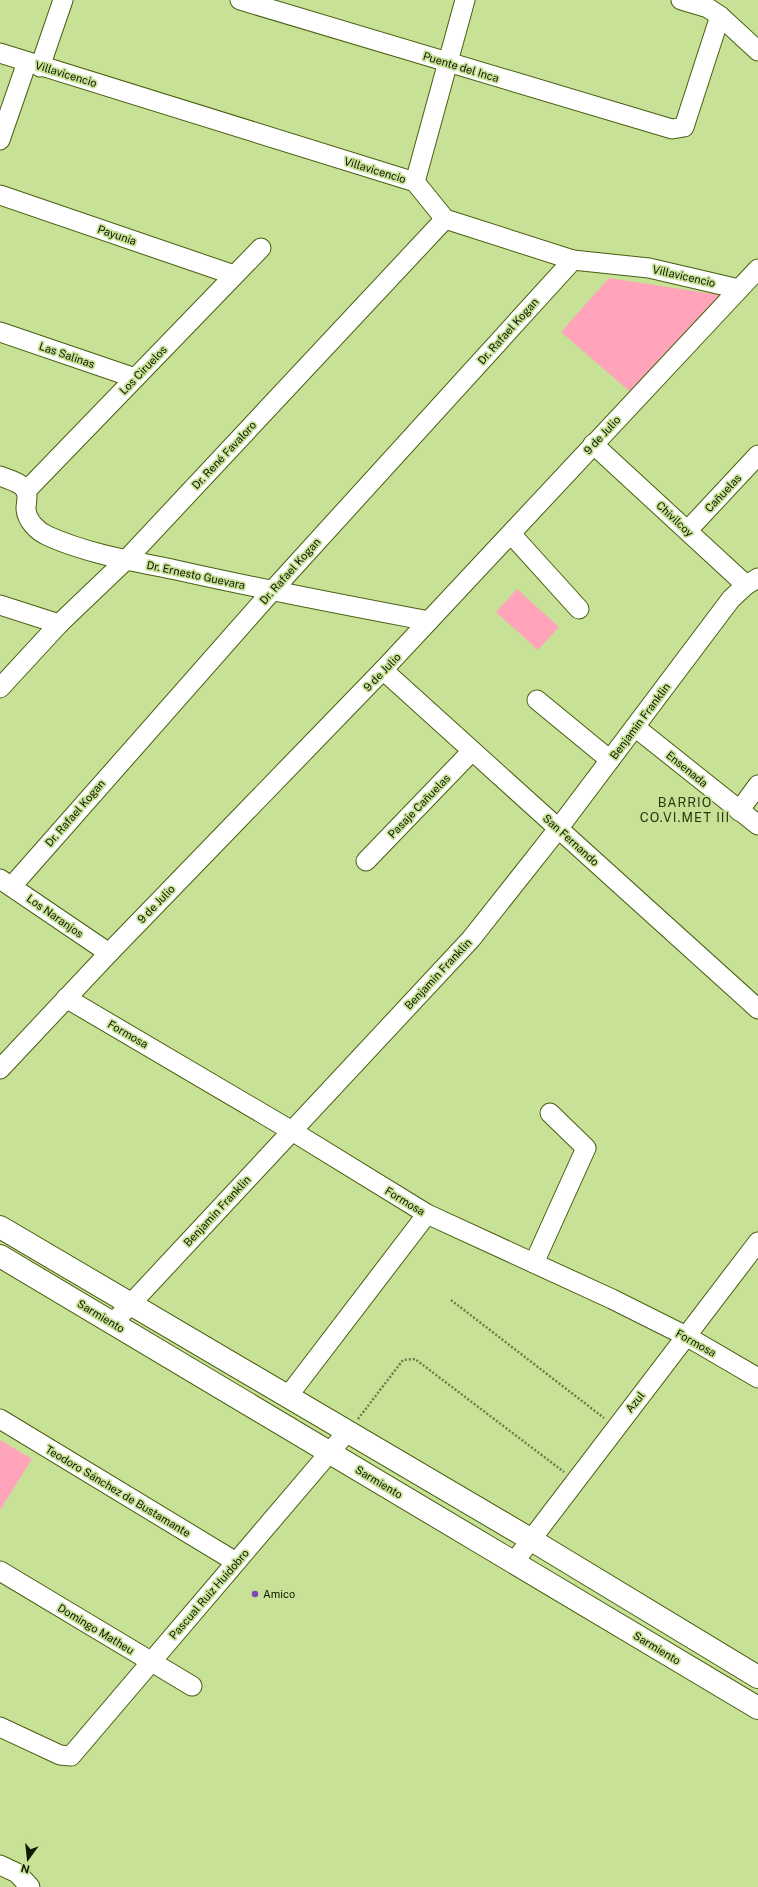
<svg xmlns="http://www.w3.org/2000/svg" width="758" height="1887" viewBox="0 0 758 1887" font-family="'Public Sans',sans-serif">
<style>
.green{fill:#ffa4ba}
.lines{fill:none;stroke-linecap:round;stroke-linejoin:round}
.minor-casing{stroke:#495e10;stroke-width:21}
.major-casing{stroke:#495e10;stroke-width:24}
.path{stroke:#6b7d4b;stroke-width:2.5;stroke-dasharray:2 2;stroke-linecap:butt}
.minor{stroke:#fff;stroke-width:19}
.major{stroke:#fff;stroke-width:22}
.poi-dot{fill:#8145bb;stroke:#c7e196;stroke-width:1.5}
.labels{text-anchor:middle;stroke-width:3.5;stroke-linejoin:round;paint-order:stroke}
.street-label{font-size:11px;fill:#0f1800;stroke:#c7e196}
.poi-label{font-size:11px;fill:#0f1800;stroke:#c7e196;text-anchor:start}
.quarter-label{font-size:13px;letter-spacing:1px;fill:#2b3610;stroke:#c7e196}
</style>
<rect width="100%" height="100%" fill="#c7e196"/>
<g class="green">
<path d="M609,278L726,296L634,395L561,332Z"/>
<path d="M517,589L559,627L538,650L496,612Z"/>
<path d="M0,1440L32,1459L0,1510Z"/>
</g>
<g class="lines">
<defs>
<g id="minor">
<path d="M240,0L672,129L684,127L720,16"/>
<path d="M681,0L708,8L720,16L758,51"/>
<path d="M0,53L415,182L445,219L573,260L649,268L739,289"/>
<path d="M40,67L63,0"/>
<path d="M0,140L27,62"/>
<path d="M415,182L465,0"/>
<path d="M0,195L234,275"/>
<path d="M0,332L135,378"/>
<path d="M593,444L746,585L758,578"/>
<path d="M0,476C7,479 16,481 22,486C30,493 26,500 26,509C27,521 37,531 48,536C88,554 133,561 176,570C260,589 345,605 429,621"/>
<path d="M26,491L261,248"/>
<path d="M688,530L758,455"/>
<path d="M511,534L579,609"/>
<path d="M0,605L59,624"/>
<path d="M383,670L758,1009"/>
<path d="M0,688L59,624L127,559L445,219"/>
<path d="M537,700L610,760"/>
<path d="M635,727L758,825"/>
<path d="M739,811L758,785"/>
<path d="M366,861L472,751"/>
<path d="M0,879L109,953"/>
<path d="M12,886L272,591L573,260"/>
<path d="M66,998L292,1131L427,1214L612,1299L686,1336L758,1378"/>
<path d="M0,1069L109,953L383,670L758,269"/>
<path d="M534,1263L586,1148L550,1113"/>
<path d="M113,1323L471,939L558,829L731,599L746,585"/>
<path d="M288,1396L427,1214"/>
<path d="M0,1419L236,1562"/>
<path d="M514,1562L758,1242"/>
<path d="M0,1571L192,1686"/>
<path d="M0,1727L60,1755L71,1756L347,1432"/>
<path d="M0,1865L17,1873L30,1887"/>
</g>
<g id="major">
<path d="M0,1227L530,1539L758,1677"/>
<path d="M0,1256L758,1708"/>
</g>
</defs>
<use href="#minor" class="minor-casing"/>
<use href="#major" class="major-casing"/>
<g class="path">
<path d="M451,1300L604,1418"/>
<path d="M358,1419L403,1360L415,1359L564,1472"/>
</g>
<use href="#minor" class="minor"/>
<use href="#major" class="major"/>
</g>
<circle class="poi-dot" cx="255" cy="1594" r="4"/>
<g class="labels">
<g class="street-label">
<text transform="translate(461 67) rotate(17)" y="4">Puente del Inca</text>
<text transform="translate(66 74) rotate(17)" y="4">Villavicencio</text>
<text transform="translate(375 170) rotate(17)" y="4">Villavicencio</text>
<text transform="translate(117 235) rotate(19)" y="4">Payunia</text>
<text transform="translate(684 276) rotate(13)" y="4">Villavicencio</text>
<text transform="translate(508 331) rotate(-48)" y="4">Dr. Rafael Kogan</text>
<text transform="translate(67 355) rotate(19)" y="4">Las Salinas</text>
<text transform="translate(143 370) rotate(-46)" y="4">Los Ciruelos</text>
<text transform="translate(602 435) rotate(-47)" y="4">9 de Julio</text>
<text transform="translate(224 455) rotate(-47)" y="4">Dr. René Favaloro</text>
<text transform="translate(723 493) rotate(-47)" y="4">Cañuelas</text>
<text transform="translate(675 519) rotate(43)" y="4">Chivilcoy</text>
<text transform="translate(290 571) rotate(-48)" y="4">Dr. Rafael Kogan</text>
<text transform="translate(196 575) rotate(12)" y="4">Dr. Ernesto Guevara</text>
<text transform="translate(382 672) rotate(-46)" y="4">9 de Julio</text>
<text transform="translate(640 721) rotate(-53)" y="4">Benjamin Franklin</text>
<text transform="translate(687 769) rotate(39)" y="4">Ensenada</text>
<text transform="translate(419 806) rotate(-46)" y="4">Pasaje Cañuelas</text>
<text transform="translate(75 813) rotate(-49)" y="4">Dr. Rafael Kogan</text>
<text transform="translate(571 840) rotate(42)" y="4">San Fernando</text>
<text transform="translate(156 904) rotate(-46)" y="4">9 de Julio</text>
<text transform="translate(55 916) rotate(35)" y="4">Los Naranjos</text>
<text transform="translate(438 974) rotate(-47)" y="4">Benjamin Franklin</text>
<text transform="translate(128 1034) rotate(30)" y="4">Formosa</text>
<text transform="translate(405 1201) rotate(31)" y="4">Formosa</text>
<text transform="translate(217 1211) rotate(-47)" y="4">Benjamin Franklin</text>
<text transform="translate(101 1316) rotate(31)" y="4">Sarmiento</text>
<text transform="translate(696 1343) rotate(29)" y="4">Formosa</text>
<text transform="translate(635 1402) rotate(-52)" y="4">Azul</text>
<text transform="translate(379 1482) rotate(31)" y="4">Sarmiento</text>
<text transform="translate(118 1491) rotate(31)" y="4">Teodoro Sánchez de Bustamante</text>
<text transform="translate(209 1594) rotate(-49)" y="4">Pascual Ruiz Huidobro</text>
<text transform="translate(96 1629) rotate(31)" y="4">Domingo Matheu</text>
<text transform="translate(657 1648) rotate(31)" y="4">Sarmiento</text>
</g>
<g class="poi-label">
<text x="263" y="1598">Amico</text>
</g>
<g class="quarter-label">
<text x="685" y="807">BARRIO<tspan x="685" dy="15">CO.VI.MET III</tspan></text>
</g>
</g>
<g transform="translate(28 1859) rotate(195)" stroke="#c7e196" stroke-width="3" paint-order="stroke">
<path d="M0-3L7 15L0 10L-7 15Z" fill="#0f1800"/>
<text y="-6" font-size="11" font-weight="bold" text-anchor="middle" fill="#0f1800">N</text>
</g>
</svg>
